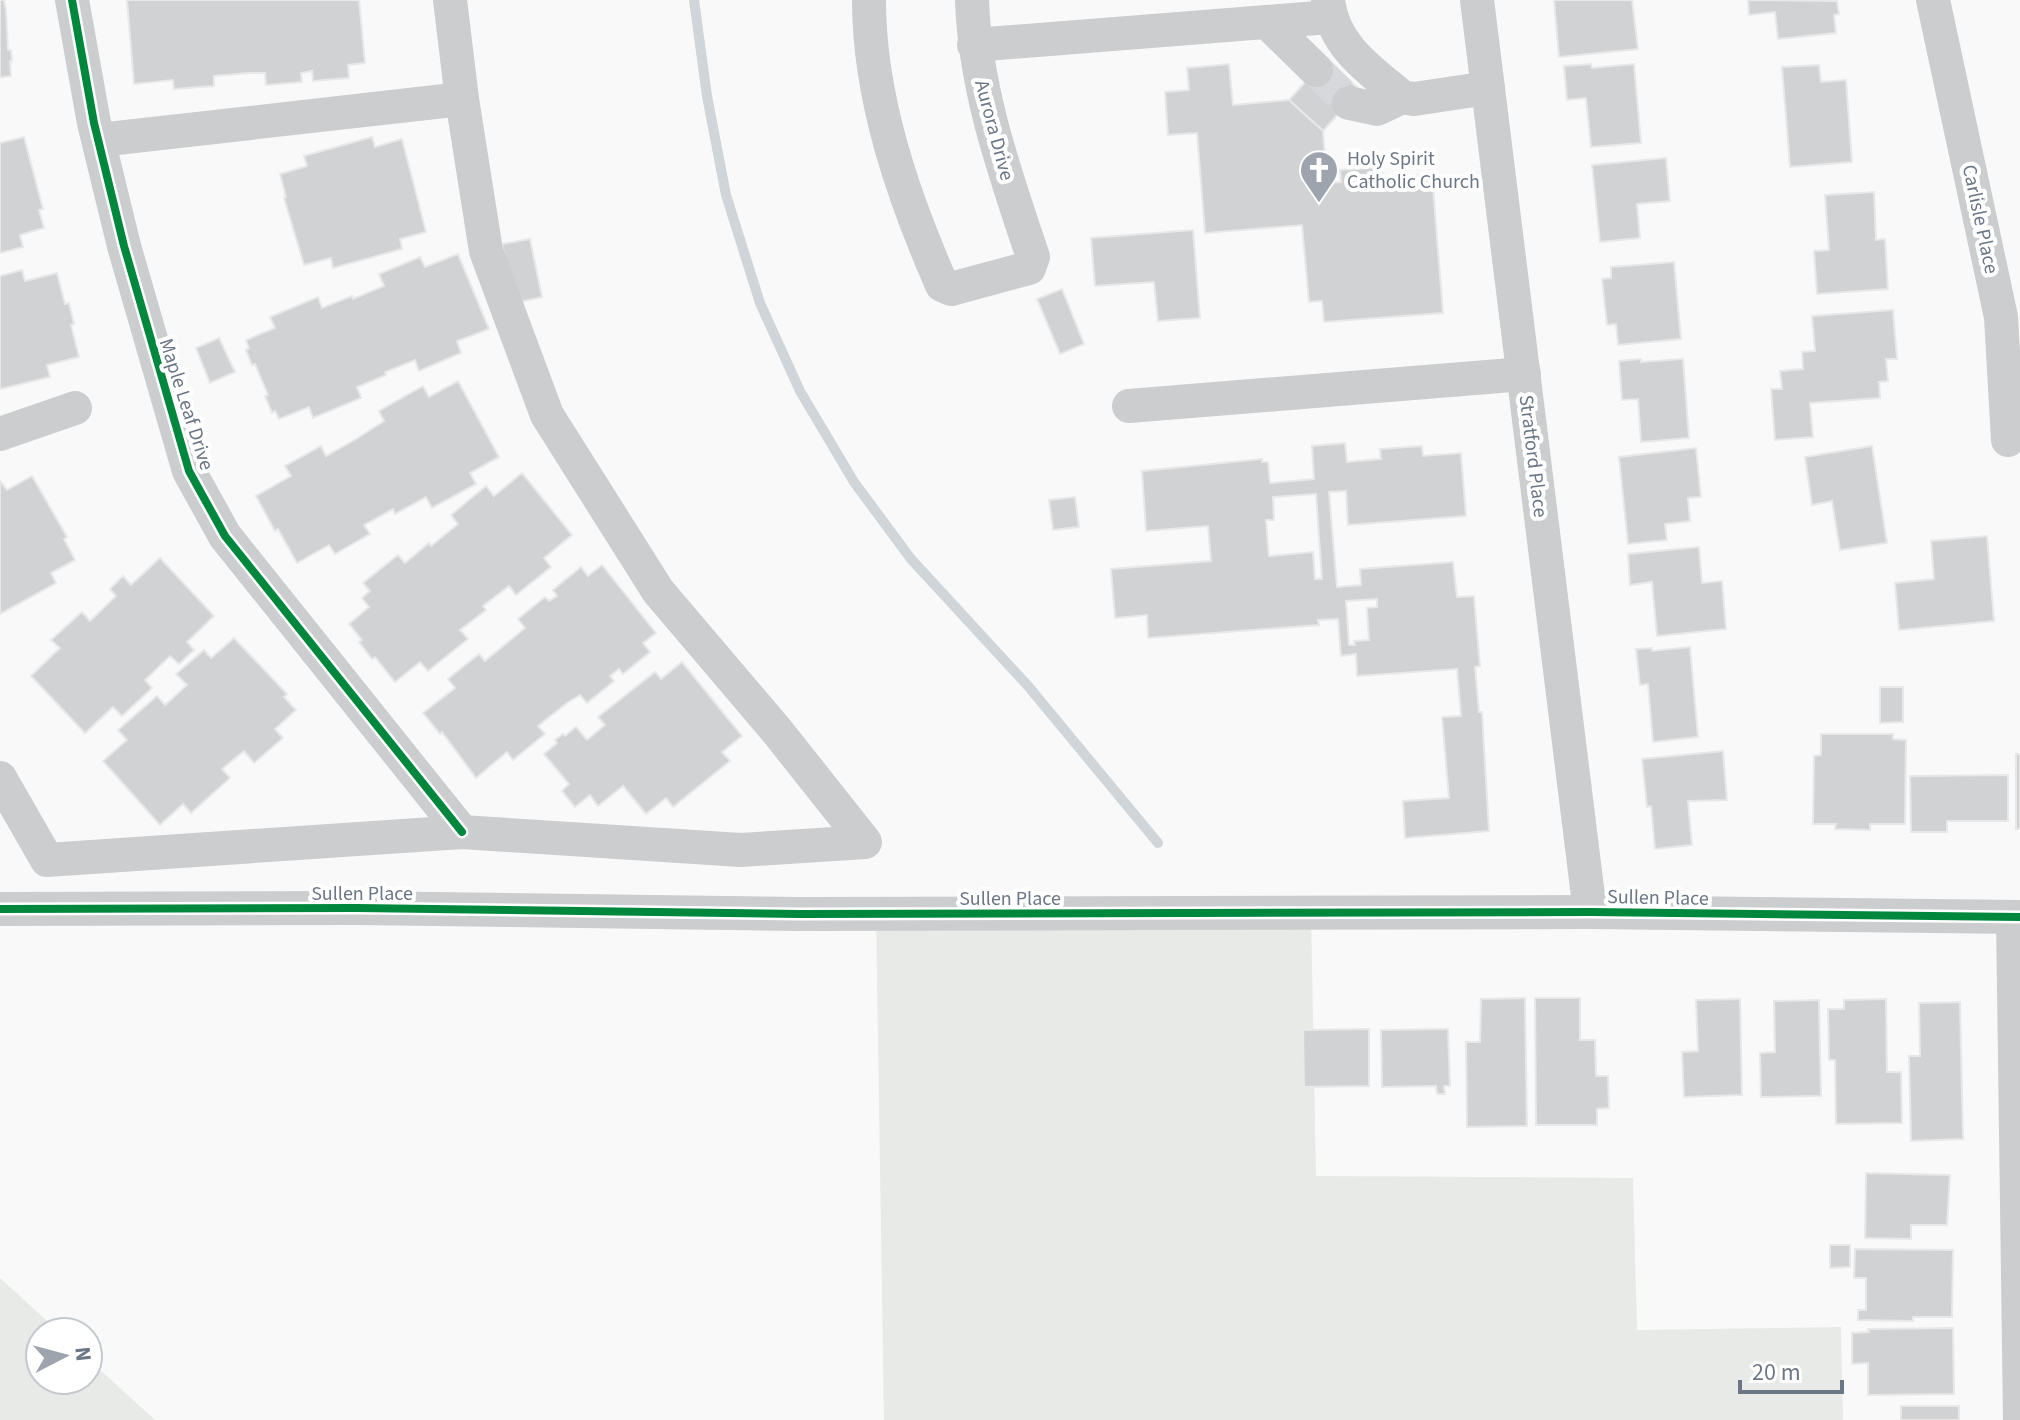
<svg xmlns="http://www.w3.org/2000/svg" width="2020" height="1420" viewBox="0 0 2020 1420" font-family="'Source Sans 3',sans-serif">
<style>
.green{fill:#e7eae6}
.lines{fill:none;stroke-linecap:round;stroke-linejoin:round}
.stream{stroke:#cfd5d9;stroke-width:10}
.building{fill:#d1d2d4;stroke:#e8e8e8;stroke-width:2;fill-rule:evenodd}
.minor-tunnel{stroke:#d6d8dc;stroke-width:34;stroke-dasharray:34 17;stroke-linecap:butt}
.minor{stroke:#cccdce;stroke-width:34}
.cycleway-casing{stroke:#fff;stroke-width:13}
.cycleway{stroke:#00873e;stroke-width:8}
.labels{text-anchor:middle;stroke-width:8;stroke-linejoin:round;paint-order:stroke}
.street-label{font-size:20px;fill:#6b7686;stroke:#fff}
.poi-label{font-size:20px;fill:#6b7686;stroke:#fff;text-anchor:start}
</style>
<rect width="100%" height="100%" fill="#f9f9f9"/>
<g class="green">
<path d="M1311,913L1316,1176L1633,1178L1637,1330L1841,1327L1843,1420H884L876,914Z"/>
<path d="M0,1278L59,1332H40V1380H88V1359L155,1420H0Z"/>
</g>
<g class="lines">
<path class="stream" d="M694,0L707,96L726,195L760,303L800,391L854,482L911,559L1028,686L1158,843"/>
</g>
<g class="building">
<path d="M0,0H4L6,10L8,50H11L12,61H10L11,76L0,77Z"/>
<path d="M127,0H359L365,63L348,65L349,78L313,81L312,71L301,73L302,82L266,85L265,73H249L214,76V86L174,89L173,80L134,84Z"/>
<path d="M1554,0H1632L1638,49L1559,57Z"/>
<path d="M1748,0L1837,1L1839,14L1834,15L1836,33L1778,39L1775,12L1749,15Z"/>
<path d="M1326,59L1360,90L1323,131L1289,100Z"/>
<path d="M1229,64L1233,105L1289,100L1323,131L1327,183L1341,182L1340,170L1382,167L1383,178L1432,174L1443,313L1324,322L1322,301L1309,302L1302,225L1205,233L1197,133L1168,135L1165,92L1189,90L1187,68Z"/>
<path d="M1591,64L1592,68L1634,64L1641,143L1591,147L1586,98L1567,100L1564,66Z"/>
<path d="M1819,65L1821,82L1846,80L1852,162L1790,167L1782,67Z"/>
<path d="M24,137L43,209L39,210L44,228L20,235L23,247L0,253V143Z"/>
<path d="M372,137L375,147L402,139L426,232L400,239L402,249L333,268L331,258L304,265L284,198L286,197L280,174L307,166L304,156Z"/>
<path d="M1666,158L1670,201L1637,204L1640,238L1600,242L1592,165Z"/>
<path d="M1874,192L1876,240L1885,239L1888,289L1817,294L1814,251L1829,250L1825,195Z"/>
<path d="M1193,230L1200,318L1158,321L1154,282L1095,286L1091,238Z"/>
<path d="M530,239L542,297L515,303L502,244Z"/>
<path d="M458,254L489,329L457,341L461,353L419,371L415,360L385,372L386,375L357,387L361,398L313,418L309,407L279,419L275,411L272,413L265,396L268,395L255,364L252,365L246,350L249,348L246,340L275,328L270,317L318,297L322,308L352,296L353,299L384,286L379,274L420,257L425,267Z"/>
<path d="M1674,262L1681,339L1618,345L1616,324L1607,325L1602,279L1611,278V267Z"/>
<path d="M22,270L25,281L57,273L65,304L69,303L74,324L71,325L79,357L47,365L50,377L0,389V276Z"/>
<path d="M1062,289L1084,344L1060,354L1037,299Z"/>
<path d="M1893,310L1897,359H1886L1888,381L1879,382L1880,398L1810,403L1813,437L1775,440L1771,389H1782L1780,371L1803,369L1802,352L1815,351L1812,316Z"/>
<path d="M219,338L235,372L210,383L196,348Z"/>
<path d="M1641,359V362L1683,359L1689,438L1641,442L1638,399L1622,400L1619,361Z"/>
<path d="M458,381L499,457L470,473L476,484L432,508L426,497L395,514L393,509L364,525L370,534L335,554L329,545L297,563L278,529L275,531L256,496L291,476L285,466L321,446L326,456L358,438L384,421L379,411L423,386L429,397Z"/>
<path d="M1345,443L1347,462L1381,459L1380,449L1422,446L1423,456L1461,453L1466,516L1348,525L1346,491L1329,492L1337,587L1361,585L1360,569L1453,562L1457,597L1474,596L1480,666L1475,667L1479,712H1482L1489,831L1405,838L1403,801L1449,798L1442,717L1461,716L1457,669L1357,676L1356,654L1341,656L1338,619L1318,620L1319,625L1148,638L1147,615L1115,618L1111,569L1211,561L1208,526L1146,531L1142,471L1262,459V462H1268L1270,483L1314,479L1312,446ZM1316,494L1322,579H1315L1313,552L1269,556L1266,520H1274L1273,497ZM1377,599V607L1367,608L1369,640L1354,641L1355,645H1349L1346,601Z"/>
<path d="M1872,446L1887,543L1840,550L1832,501L1812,505L1805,457Z"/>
<path d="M1696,448L1701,497L1688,498L1690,521L1665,524L1667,540L1628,544L1619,457Z"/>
<path d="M522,473L572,535L544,558L551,567L516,595L509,586L483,606L486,610L460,630L468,639L428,671L420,662L395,682L375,657L372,659L359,642L362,640L349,624L369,607L362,598L370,591L363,583L398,555L405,563L429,543L431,546L458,524L451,515L486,486L494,496Z"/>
<path d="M32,476L67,537L64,539L75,560L51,573L56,583L0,614V481L7,490Z"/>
<path d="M1075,497L1079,527L1053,530L1049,500Z"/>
<path d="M1987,536L1994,621L1899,630L1895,583L1934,579L1931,541Z"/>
<path d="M1699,547L1702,583L1722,581L1726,629L1657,636L1652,582L1630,585L1628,554Z"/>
<path d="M160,558L214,616L187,642L194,650L179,664L170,656L145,680L152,688L122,716L113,707L85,733L31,676L60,648L51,640L82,612L90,621L116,596L110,589L123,576L131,585Z"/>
<path d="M602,565L656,633L643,643L650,652L623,674L619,669L610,676L614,681L587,703L580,695L567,703L538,726L545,734L513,760L507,752L476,778L442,732L440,734L423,713L455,688L448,679L479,654L485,661L525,628L518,619L545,597L549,601L557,596L553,590L581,567L588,576Z"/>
<path d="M234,638L287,694L284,697L296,710L275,729L283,738L254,763L244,751L222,769L230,778L191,813L183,804L160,825L103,761L127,740L118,730L157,696L165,705L187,685L176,674L204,650L211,658Z"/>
<path d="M1690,647L1698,737L1653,742L1648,684L1640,685L1636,649L1652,648V651Z"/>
<path d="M682,662L742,736L722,752L730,761L673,807L666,798L646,814L623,786L598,806L590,795L575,807L562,791L569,784L544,754L557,743L555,740L563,734L565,736L576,727L587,740L605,725L598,717L655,672L661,679Z"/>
<path d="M1880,687H1903V722L1880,723Z"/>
<path d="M1821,734H1893V739L1906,740L1905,824H1870V830L1835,829L1836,824H1813L1814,756L1821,755Z"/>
<path d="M1723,751L1727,800L1688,801L1692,845L1655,849L1651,806L1647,807L1642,759Z"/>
<rect x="2016" y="754" width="4" height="75"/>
<path d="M2008,775V821H1947V832H1911L1910,776Z"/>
<path d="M1525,998L1527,1126L1467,1127L1466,1042H1480L1481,999Z"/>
<path d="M1535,998H1580V1040H1595L1596,1076H1608L1609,1108L1597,1109V1125H1536Z"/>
<path d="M1740,999L1742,1095L1684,1097L1682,1052L1698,1051L1696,1000Z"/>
<path d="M1886,999L1887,1072H1901L1902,1123L1836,1124L1835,1060H1829L1828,1009H1844V1000Z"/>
<path d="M1819,1000L1821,1096L1761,1097L1760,1053L1775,1052L1774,1001Z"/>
<path d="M1960,1002L1963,1139L1911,1141L1909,1056H1920L1919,1003Z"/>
<path d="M1369,1029V1086L1304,1087L1303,1030Z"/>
<path d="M1448,1029L1450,1086H1444L1445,1094H1437L1436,1086L1382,1087L1381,1030Z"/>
<path d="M1866,1173L1950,1175L1947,1225H1911V1239L1865,1238Z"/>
<path d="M1830,1245H1850V1267L1830,1268Z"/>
<path d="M1855,1249L1953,1250L1952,1317H1913V1321L1858,1320V1310H1866V1278H1854Z"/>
<path d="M1953,1328L1954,1394L1868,1395V1363L1852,1364V1333L1869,1332L1868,1329Z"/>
<rect x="1901" y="1406" width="58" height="14"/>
</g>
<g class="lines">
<path class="minor-tunnel" d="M1316,70L1349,103"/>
<g class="minor">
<path d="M72,0L94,123L124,246L189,471L225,536L462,832"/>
<path d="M869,0C869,98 903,196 942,285L951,289L1029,268L1033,257C1005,173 975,90 972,0"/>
<path d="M1328,0C1333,46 1369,69 1402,97L1414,99L1488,88"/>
<path d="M1477,0L1590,912"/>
<path d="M1933,0L2001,317L2008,440"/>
<path d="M1267,22L1316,70"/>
<path d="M974,45L1330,17"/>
<path d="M1349,103L1377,109L1402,97"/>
<path d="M99,140L462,99L450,0"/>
<path d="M1129,406L1524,374"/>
<path d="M0,434L75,408"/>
<path d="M0,778L47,860L462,832L741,850L865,842L777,731L658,591L547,415L486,251L462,99"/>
<path d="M0,909L357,908L799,914L1590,912L2020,917"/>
<path d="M2013,917L2020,1420"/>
</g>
<defs>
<g id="cycleway">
<path d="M72,0L94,123L124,246L189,471L225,536L462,832"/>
<path d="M0,909L357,908L799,914L1590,912L2020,917"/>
</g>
</defs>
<use href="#cycleway" class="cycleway-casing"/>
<use href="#cycleway" class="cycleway"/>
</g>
<defs>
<symbol id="church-pin" viewBox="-11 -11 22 30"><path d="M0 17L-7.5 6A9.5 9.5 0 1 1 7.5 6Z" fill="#9da4ae" stroke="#fff"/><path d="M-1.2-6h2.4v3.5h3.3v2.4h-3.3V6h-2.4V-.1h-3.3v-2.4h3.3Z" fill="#fff"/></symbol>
</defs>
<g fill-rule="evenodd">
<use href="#church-pin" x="1297" y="148" width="44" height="60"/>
</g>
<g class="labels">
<g class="street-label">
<text transform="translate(995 130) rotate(75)" y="7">Aurora Drive</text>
<text transform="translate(1981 219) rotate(78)" y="7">Carlisle Place</text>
<text transform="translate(187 404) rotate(72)" y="7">Maple Leaf Drive</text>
<text transform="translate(1534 456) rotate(83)" y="7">Stratford Place</text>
<text x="362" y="900">Sullen Place</text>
<text transform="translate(1658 897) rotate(1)" y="7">Sullen Place</text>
<text x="1010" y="905">Sullen Place</text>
</g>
<g class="poi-label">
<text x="1347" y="165">Holy Spirit<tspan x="1347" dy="23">Catholic Church</tspan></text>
</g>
</g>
<g transform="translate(64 1356) rotate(84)"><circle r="38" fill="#ffffff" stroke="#c4c8cf" stroke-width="2"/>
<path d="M0-6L14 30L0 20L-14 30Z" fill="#9da4ae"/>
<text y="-12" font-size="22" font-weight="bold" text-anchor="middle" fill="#6b7686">N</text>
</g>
<path d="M1740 1380v12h102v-12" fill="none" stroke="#6b7686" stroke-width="4"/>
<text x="1752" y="1380" font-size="24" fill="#6b7686" stroke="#ffffff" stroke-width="6" paint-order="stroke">20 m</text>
</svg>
